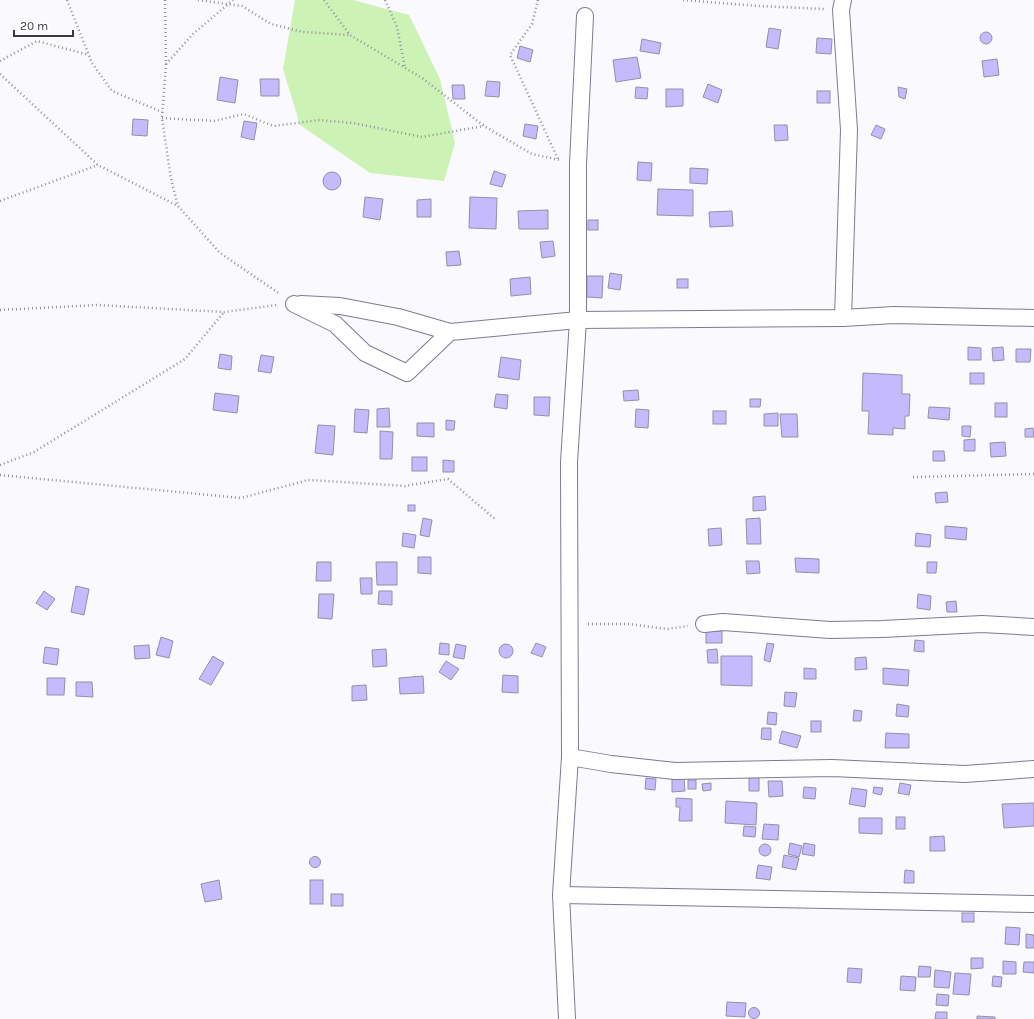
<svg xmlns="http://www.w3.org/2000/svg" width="1034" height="1019" viewBox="0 0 1034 1019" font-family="Karla,sans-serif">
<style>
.green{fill:#cdf2b6}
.building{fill:#c5bbfc;stroke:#9390a5}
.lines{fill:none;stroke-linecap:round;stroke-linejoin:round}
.minor-casing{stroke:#7e7b90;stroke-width:18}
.path{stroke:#919097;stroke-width:2.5;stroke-dasharray:1 3;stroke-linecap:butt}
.minor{stroke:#fff;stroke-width:16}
</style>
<rect width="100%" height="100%" fill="#faf9fe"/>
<path class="green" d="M295,0H353L409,15L440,79L455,143L444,181L370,173L300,125L283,69Z"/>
<g class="building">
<path d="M769,28L781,30L778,49L766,47Z"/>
<circle cx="986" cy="38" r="6"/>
<path d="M817,38L832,39L831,54L816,53Z"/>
<path d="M642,39L661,43L659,54L640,51Z"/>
<path d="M520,46L533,50L530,62L517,58Z"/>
<path d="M637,57L641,78L616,82L613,60Z"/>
<path d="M997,59L999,75L984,77L982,61Z"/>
<path d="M220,77L238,80L235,103L217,100Z"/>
<path d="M260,79H279V96H261Z"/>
<path d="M487,81L500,82L499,97L485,96Z"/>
<path d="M708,84L722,90L718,103L703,97Z"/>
<path d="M452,85H464L465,99H453Z"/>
<path d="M636,87L648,88L647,99L635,98Z"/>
<path d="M898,87L907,89L905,99L899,97Z"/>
<path d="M666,89H683V106L666,107Z"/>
<rect x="817" y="91" width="13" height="12"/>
<path d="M133,119L148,120L147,136L132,135Z"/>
<path d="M244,121L257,123L254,140L241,137Z"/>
<path d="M525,124L538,126L536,139L523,136Z"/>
<path d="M774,125H787L788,140L775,141Z"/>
<path d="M876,125L885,129L881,139L871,135Z"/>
<path d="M638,162L652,163L651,181L637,180Z"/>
<path d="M690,168L708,169L707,184L690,183Z"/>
<path d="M494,171L506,175L502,187L490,184Z"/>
<circle cx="332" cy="181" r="9"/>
<path d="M658,189L693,190V216L657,215Z"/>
<path d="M365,197L383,199L380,220L363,217Z"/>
<path d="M470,197L497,198L496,229L469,228Z"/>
<path d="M431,199V217H417V200Z"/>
<path d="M548,210V229H519L518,211Z"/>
<path d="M732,211L733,226L710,227L709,212Z"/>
<rect x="588" y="220" width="10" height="10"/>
<path d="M553,241L555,256L542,258L540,242Z"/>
<path d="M459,251L461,265L447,266L446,252Z"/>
<path d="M610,273L622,275L620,290L608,288Z"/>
<path d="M587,276H603L602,298L587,297Z"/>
<path d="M530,277L531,294L511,296L510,279Z"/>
<rect x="677" y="279" width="11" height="9"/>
<path d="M968,347L981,348V360H968Z"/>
<path d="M1003,347L1004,360L993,361L992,348Z"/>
<path d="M1016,349H1031L1030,362H1016Z"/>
<path d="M220,354L232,356L231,370L218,368Z"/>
<path d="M261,355L274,357L271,373L258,371Z"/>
<path d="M501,357L521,360L519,380L498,377Z"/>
<path d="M863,373L902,375V394H910L909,416H905V429L893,428V435L868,434L869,411H862Z"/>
<rect x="970" y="373" width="14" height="11"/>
<path d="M638,390L639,400L624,401L623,391Z"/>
<path d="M215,393L239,396L237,413L213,410Z"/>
<path d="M496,394L508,395L507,409L494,407Z"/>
<path d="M534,397H550L549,416L534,415Z"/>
<path d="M750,399H761L760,407H750Z"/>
<rect x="995" y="403" width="12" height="14"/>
<path d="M929,407L950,408L949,420L928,418Z"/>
<path d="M389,408L390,427H377V409Z"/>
<path d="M355,409L369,410L367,433L354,432Z"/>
<path d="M636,409L649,410L648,428L635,427Z"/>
<rect x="713" y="411" width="13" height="13"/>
<path d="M778,413V426H764V414Z"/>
<path d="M780,414H797L798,437H782Z"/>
<path d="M446,420L455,421L454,430H446Z"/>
<path d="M417,423H434V437L417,436Z"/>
<path d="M318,425L335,426L333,455L315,453Z"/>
<path d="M962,426H971L970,437L962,436Z"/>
<path d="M1033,428L1034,437H1025V429Z"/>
<path d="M380,431L393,432L392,459H380Z"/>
<path d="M975,439V451H964V440Z"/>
<path d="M1005,442L1006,456L991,457L990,443Z"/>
<path d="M933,451H944L945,461H933Z"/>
<rect x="412" y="457" width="15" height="14"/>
<path d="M443,460L454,461V472H443Z"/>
<path d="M947,492L948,502L936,503L935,493Z"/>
<path d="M765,496L766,510L753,511V497Z"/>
<rect x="408" y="505" width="7" height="6"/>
<path d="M423,518L432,520L429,537L420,535Z"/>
<path d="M760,518L761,544H747L746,519Z"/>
<path d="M945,526L967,528L966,540L945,538Z"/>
<path d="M721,528L722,545L709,546L708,529Z"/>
<path d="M403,533L416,535L414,548L402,546Z"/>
<path d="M916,533L931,535L930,547L915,546Z"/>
<path d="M418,557H431V574L418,573Z"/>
<path d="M795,558L819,559V573L796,572Z"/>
<path d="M746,561H759L760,573L747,574Z"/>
<path d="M317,562H331V581H316Z"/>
<path d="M376,562H397V585H377Z"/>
<path d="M927,562H937L936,573H927Z"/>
<path d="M360,578H372V594H361Z"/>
<path d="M76,586L89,589L84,615L71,612Z"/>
<path d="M44,591L55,599L47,610L36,603Z"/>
<path d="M379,591H392V605L378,604Z"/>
<path d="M319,594H334L332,619L318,618Z"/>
<path d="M918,594L931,596L930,610L917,608Z"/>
<path d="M956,601L957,612H947L946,602Z"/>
<rect x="706" y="631" width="16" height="12"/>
<path d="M161,637L173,641L169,658L156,655Z"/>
<path d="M915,640L924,641V652L914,651Z"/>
<path d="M440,643L449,644V655L439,654Z"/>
<path d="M536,643L546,647L542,657L531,653Z"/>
<path d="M767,643L774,644L770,662L764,660Z"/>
<circle cx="506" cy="651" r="7"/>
<path d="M456,644L466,646L464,659L453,657Z"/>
<path d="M149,645L150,658L135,659L134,646Z"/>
<path d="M45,647L59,649L57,665L43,663Z"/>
<path d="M386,649L387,666L373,667L372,650Z"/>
<path d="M717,649L718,663H708L707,650Z"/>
<path d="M213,656L224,663L211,685L199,679Z"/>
<path d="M721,656H752V686L721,685Z"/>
<path d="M866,657L867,669L855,670V658Z"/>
<path d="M446,661L459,669L451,680L439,672Z"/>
<path d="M804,668L816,669V679H804Z"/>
<path d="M883,668L909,670L908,686L883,684Z"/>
<path d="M503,675L518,676V693L502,692Z"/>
<path d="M423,676L424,693L400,694L399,678Z"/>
<path d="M47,678H65L64,695H47Z"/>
<path d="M76,682H92L93,697L76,696Z"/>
<path d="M366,685L367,700L352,701V686Z"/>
<path d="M785,692L797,693L795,707L784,706Z"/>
<path d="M897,704L909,706L908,717L896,716Z"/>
<path d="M854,710L862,711L861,721H853Z"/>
<path d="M768,712L777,713L776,725L767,724Z"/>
<rect x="811" y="721" width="10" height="11"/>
<path d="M762,728H771V740L761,739Z"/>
<path d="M782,731L801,736L797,748L779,743Z"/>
<path d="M886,733L909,734V748H885Z"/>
<path d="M759,777V791H749V778Z"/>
<path d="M646,778L656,779L655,790L645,789Z"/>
<path d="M684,778L685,791L672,792V779Z"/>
<rect x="688" y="780" width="8" height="9"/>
<path d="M768,781H782L783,796L769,797Z"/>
<path d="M711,783V790L703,791L702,784Z"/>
<path d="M900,783L911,785L909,795L898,793Z"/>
<path d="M804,787L816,788L815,799L803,798Z"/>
<path d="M874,787L883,788L881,795L873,793Z"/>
<path d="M852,788L867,790L865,807L849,804Z"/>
<path d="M676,798L692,799V821H679L680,807H676Z"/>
<path d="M726,801L757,803L756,825L725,823Z"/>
<path d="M1034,803V826L1004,828L1002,804Z"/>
<rect x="896" y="817" width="9" height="12"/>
<path d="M859,818H882V834L859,833Z"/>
<path d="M764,824L779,825L778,840L762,839Z"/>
<path d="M744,826L756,827L755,837L743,836Z"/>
<path d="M944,836L945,851H930V837Z"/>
<path d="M790,843L802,846L799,857L788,854Z"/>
<path d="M804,843L815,845L814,856L802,854Z"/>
<circle cx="765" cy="850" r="6"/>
<path d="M784,855L799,858L796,870L782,867Z"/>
<circle cx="315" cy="862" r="5.5"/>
<path d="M758,865L772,867L770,880L756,878Z"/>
<path d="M905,870L914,871V883H904Z"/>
<path d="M219,880L222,899L205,902L201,884Z"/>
<rect x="310" y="880" width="13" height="24"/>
<rect x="331" y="894" width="12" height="12"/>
<rect x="962" y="913" width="12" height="9"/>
<path d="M1006,927L1020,928L1019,945L1005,944Z"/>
<path d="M1026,934L1034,935V948H1026Z"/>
<path d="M971,958H983V968L971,969Z"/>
<path d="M1003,961L1016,962V974H1003Z"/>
<path d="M1024,962H1034V973L1023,972Z"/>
<path d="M919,966L931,967L930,977H918Z"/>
<path d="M848,968L862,969L861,983L847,982Z"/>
<path d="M935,970L951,972L949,988L934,987Z"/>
<path d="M955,973L971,974L969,995L953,994Z"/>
<path d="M901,976L916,977L915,991L900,990Z"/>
<path d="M993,976L1002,977L1001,987L992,986Z"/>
<path d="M937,994L949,995L948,1006L936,1005Z"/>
<path d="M727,1002L746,1003L745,1017L726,1016Z"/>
<circle cx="754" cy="1013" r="5.5"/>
<path d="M936,1012H947V1019H935Z"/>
<path d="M977,1016L995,1017V1019H977Z"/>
</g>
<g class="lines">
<defs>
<g id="minor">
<path d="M294,304L335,324L365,353L407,373L450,332L578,320L843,318L894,315L1034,318"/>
<path d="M301,304L340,306L398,317L450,332"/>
<path d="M843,318L849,130L841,10L843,0"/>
<path d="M704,624L723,622L830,630L882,629L982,624L1034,627"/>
<path d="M570,757L611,764L675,771L832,768L965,774L1034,769"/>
<path d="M561,895L1034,904"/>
<path d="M567,1019L561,895L570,757L569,462L578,320V164L585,16"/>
</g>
</defs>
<use href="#minor" class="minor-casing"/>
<g class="path">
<path d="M67,0L92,63L112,91L162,112"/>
<path d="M165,0L166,64L162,118L171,179L178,206"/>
<path d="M198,0L242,6L271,24L303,32L350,35"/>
<path d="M324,0L350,35L422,78L484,126L532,154L560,160"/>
<path d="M385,0L397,27L405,68"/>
<path d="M538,0L532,24L510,55L558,159"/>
<path d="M683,0L759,6L824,9"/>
<path d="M0,61L37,41L89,55"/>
<path d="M166,64L193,34L233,0"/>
<path d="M0,74L98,165L178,206L220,253L280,294"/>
<path d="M162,118L214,121L244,114L273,126L320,120L353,123L422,137L484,126"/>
<path d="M0,201L98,165"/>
<path d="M0,310L98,305L224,312L277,305"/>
<path d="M0,465L34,452L185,359L224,312"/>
<path d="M0,475L241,498L308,480L405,486L448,479L495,519"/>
<path d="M913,477L1034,474"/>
<path d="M588,624H629L667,629L688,626"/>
</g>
<use href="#minor" class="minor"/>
</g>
<path d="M14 30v6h59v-6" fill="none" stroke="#3a3942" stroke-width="2"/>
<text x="20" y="30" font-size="12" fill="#3a3942" stroke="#ffffff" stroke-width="3" paint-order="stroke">20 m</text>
</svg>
